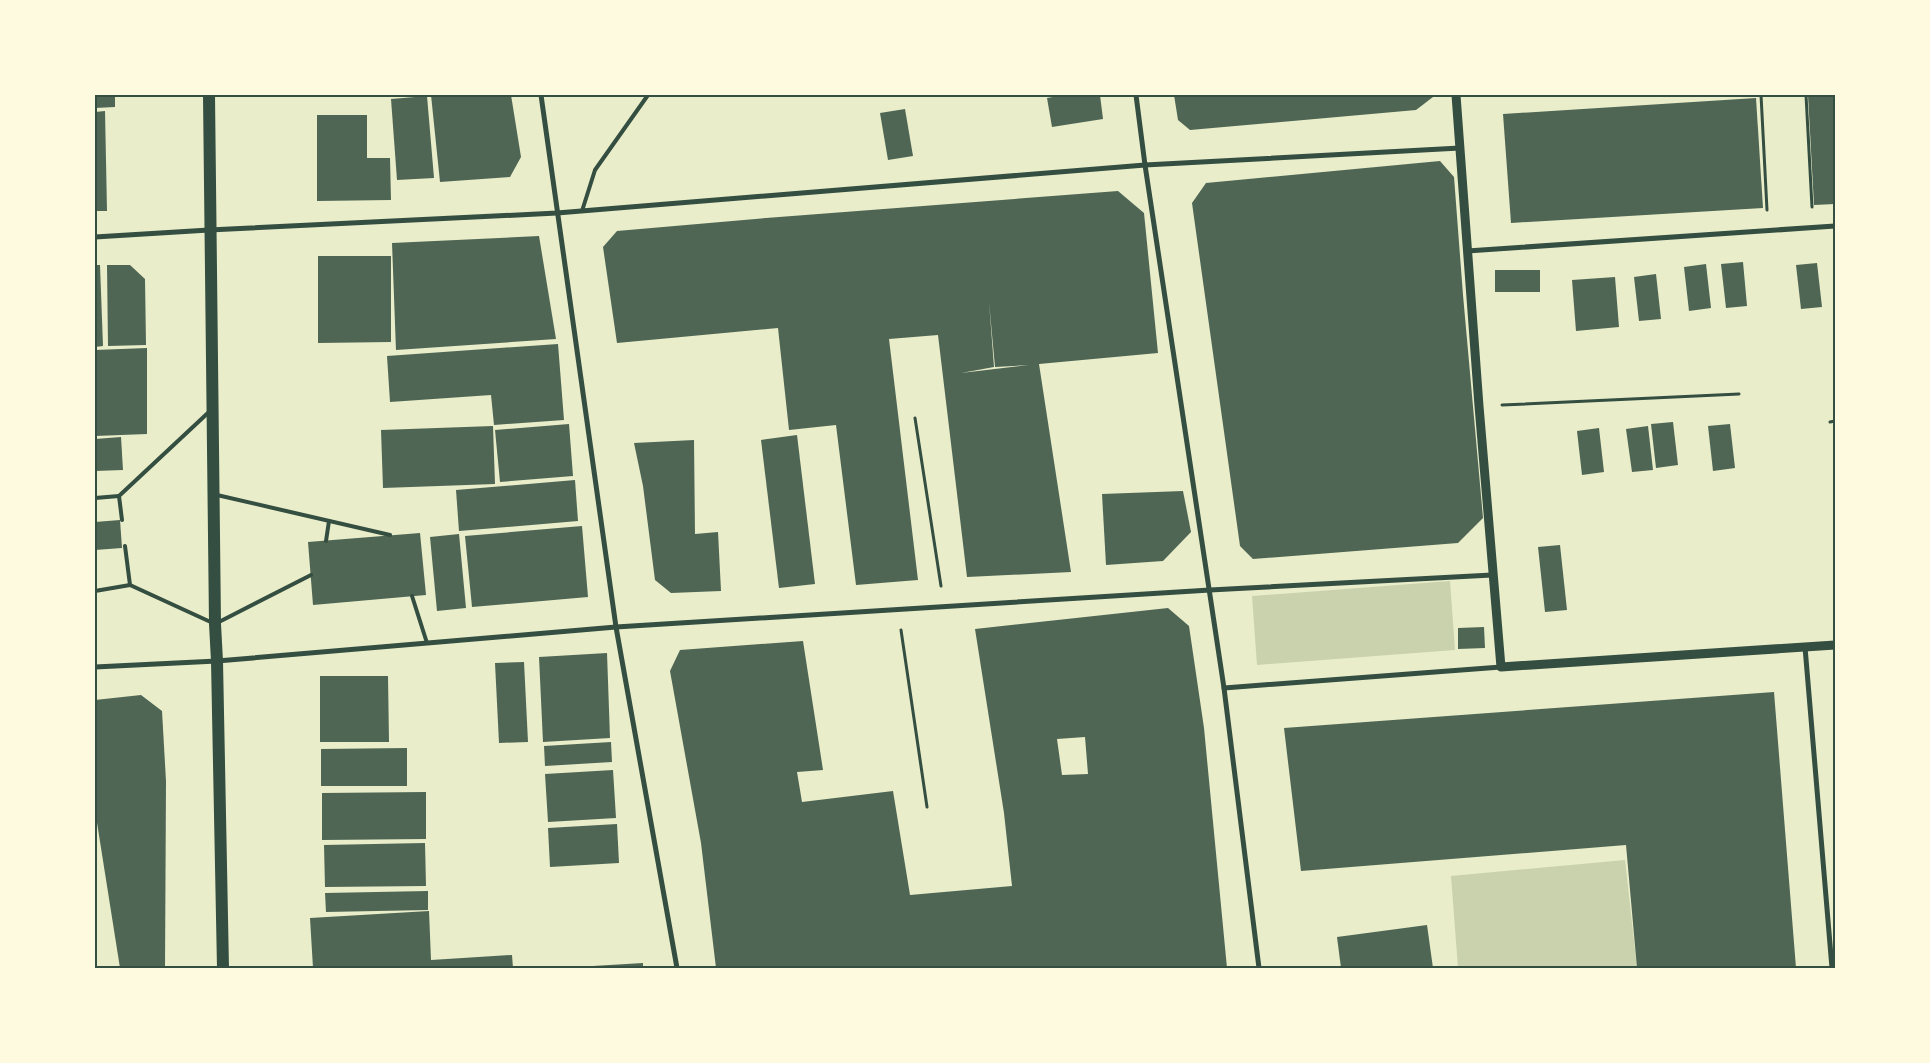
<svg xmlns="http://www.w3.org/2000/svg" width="1930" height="1063" viewBox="0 0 1930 1063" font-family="'Playfair Display',serif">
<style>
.green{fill:#cad2ad}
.building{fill:#4f6655;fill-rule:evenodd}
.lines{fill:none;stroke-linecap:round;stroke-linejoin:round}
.path{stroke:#344e41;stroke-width:3}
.service{stroke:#344e41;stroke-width:4}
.minor{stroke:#344e41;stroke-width:5}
.tertiary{stroke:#344e41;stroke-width:9}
.primary{stroke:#344e41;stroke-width:12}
.neatline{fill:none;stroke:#344e41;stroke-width:2}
</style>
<rect width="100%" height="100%" fill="#e9edc9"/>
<g class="green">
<path d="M1450,581L1455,650L1257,665L1252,596Z"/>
<path d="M1625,860L1637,968H1458L1451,876Z"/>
</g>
<g class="building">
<path d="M95,95H115V107L95,108Z"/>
<path d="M431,95H511L521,157L510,177L440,182Z"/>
<path d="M1064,95H1100L1103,119L1052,127L1047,98Z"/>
<path d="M1174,95H1433V97L1416,110L1190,130L1178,120Z"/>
<path d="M1808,95H1835V204L1814,205Z"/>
<path d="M427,96L434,178L397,180L391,99Z"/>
<path d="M1756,98L1763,208L1511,223L1503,114Z"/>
<path d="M905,109L913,156L888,160L880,113Z"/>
<path d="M105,111L107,211H95V112Z"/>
<path d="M317,115H367V158H390L391,200L317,201Z"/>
<path d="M1440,161L1454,177L1463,295L1483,518L1458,543L1253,559L1240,546L1192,203L1206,183Z"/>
<path d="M1118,191L1144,213L1158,353L1039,364L1071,572L967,577L938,335L889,339L918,580L856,585L836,425L789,430L778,328L617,343L603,247L617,231L766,218ZM989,302L995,367L1029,365L961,373L994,367Z"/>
<path d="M539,236L556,339L396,350L392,243Z"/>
<path d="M318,256H391V342L318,343Z"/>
<path d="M1743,262L1747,306L1726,308L1721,264Z"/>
<path d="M1817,263L1822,307L1801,309L1796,265Z"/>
<path d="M1706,264L1711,308L1689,311L1684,267Z"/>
<path d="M95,265H100L103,346L95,347Z"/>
<path d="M107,265H130L145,279L146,345L108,346Z"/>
<rect x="1495" y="270" width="45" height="22"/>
<path d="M1656,274L1661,319L1639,321L1634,277Z"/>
<path d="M1615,277L1619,327L1576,331L1572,280Z"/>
<path d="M558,344L564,420L494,425L491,395L390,402L387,356Z"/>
<path d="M147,348V434L95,436V350Z"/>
<path d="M1673,422L1678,465L1656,468L1651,424Z"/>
<path d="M569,424L573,476L500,482L495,430Z"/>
<path d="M1730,424L1735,468L1713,471L1708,426Z"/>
<path d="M493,426L495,484L383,488L381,430Z"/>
<path d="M1648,426L1653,470L1632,472L1626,429Z"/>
<path d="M1599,428L1604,472L1582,475L1577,431Z"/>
<path d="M797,435L815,584L779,588L761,440Z"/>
<path d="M121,437L123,470L95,471V439Z"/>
<path d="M694,440L695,534L718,532L721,591L671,593L655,580L643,486L634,443Z"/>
<path d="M575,480L578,521L459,531L456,490Z"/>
<path d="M1183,491L1191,532L1163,561L1106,565L1102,494Z"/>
<path d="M120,520L122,548L95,550V522Z"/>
<path d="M582,526L588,597L472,607L465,536Z"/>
<path d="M420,533L426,595L313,605L308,542Z"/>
<path d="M459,534L466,608L437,611L430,537Z"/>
<path d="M1560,545L1567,610L1545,612L1538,547Z"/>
<path d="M1168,608L1189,626L1204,728L1227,968H716L701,843L670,671L680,650L803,641L823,770L797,772L802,802L893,791L910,895L1012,886L1004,813L975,629ZM1085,737L1088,774L1062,775L1057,739Z"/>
<path d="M1484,627L1485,648L1458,649V628Z"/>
<path d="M607,653L610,738L543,742L539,657Z"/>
<path d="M524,662L528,742L499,743L495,663Z"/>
<path d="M320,676H388L389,742H320Z"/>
<path d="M1774,692L1796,968H1637L1626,845L1301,871L1284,728Z"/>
<path d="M141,695L162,711L166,781L165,968H120L95,810V700Z"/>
<path d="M611,742L612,762L545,766L544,746Z"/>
<path d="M407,748V786H321V749Z"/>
<path d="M613,770L616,818L548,822L545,774Z"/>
<path d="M426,792V839L322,840V793Z"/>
<path d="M617,824L619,863L550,867L548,828Z"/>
<path d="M425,843L426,886L325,887L324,845Z"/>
<path d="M428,891V910L326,912L325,893Z"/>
<path d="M429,911L431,960L512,955L513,968H313L310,918Z"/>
<path d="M1427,925L1433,968H1341L1337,937Z"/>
<path d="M643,963V968H576V967Z"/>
</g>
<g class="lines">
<g class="path">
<path d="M1761,95L1767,210"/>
<path d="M1806,95L1812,207"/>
<path d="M1502,405L1739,394"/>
<path d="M915,418L941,586"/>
<path d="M1830,422L1835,421"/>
<path d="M901,630L927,807"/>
</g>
<g class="service">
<path d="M582,211L595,170L648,95"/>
<path d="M217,495L390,535"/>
<path d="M95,498L119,496"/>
<path d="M122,520L119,496L210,411"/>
<path d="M326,541L329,521"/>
<path d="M125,546L130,585L215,624L311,575"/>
<path d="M95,591L130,585"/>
<path d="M412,596L427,643"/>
</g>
<g class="minor">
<path d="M541,95L616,627L677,968"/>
<path d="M1136,95L1145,165L1224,688L1259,968"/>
<path d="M95,237L209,230L557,213L1145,165L1460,148"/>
<path d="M1467,251L1835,226"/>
<path d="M1805,647L1832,968"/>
<path d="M95,667L217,661L616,627L1210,590L1492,575"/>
<path d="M1224,688L1501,667"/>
</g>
<path class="tertiary" d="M1456,95L1479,406L1501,667L1835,645"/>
<path class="primary" d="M209,95L215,624L217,661L223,968"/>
</g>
<rect width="1930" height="1063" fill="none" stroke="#fefae0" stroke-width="192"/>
<rect x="96" y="96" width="1738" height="871" class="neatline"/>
</svg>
